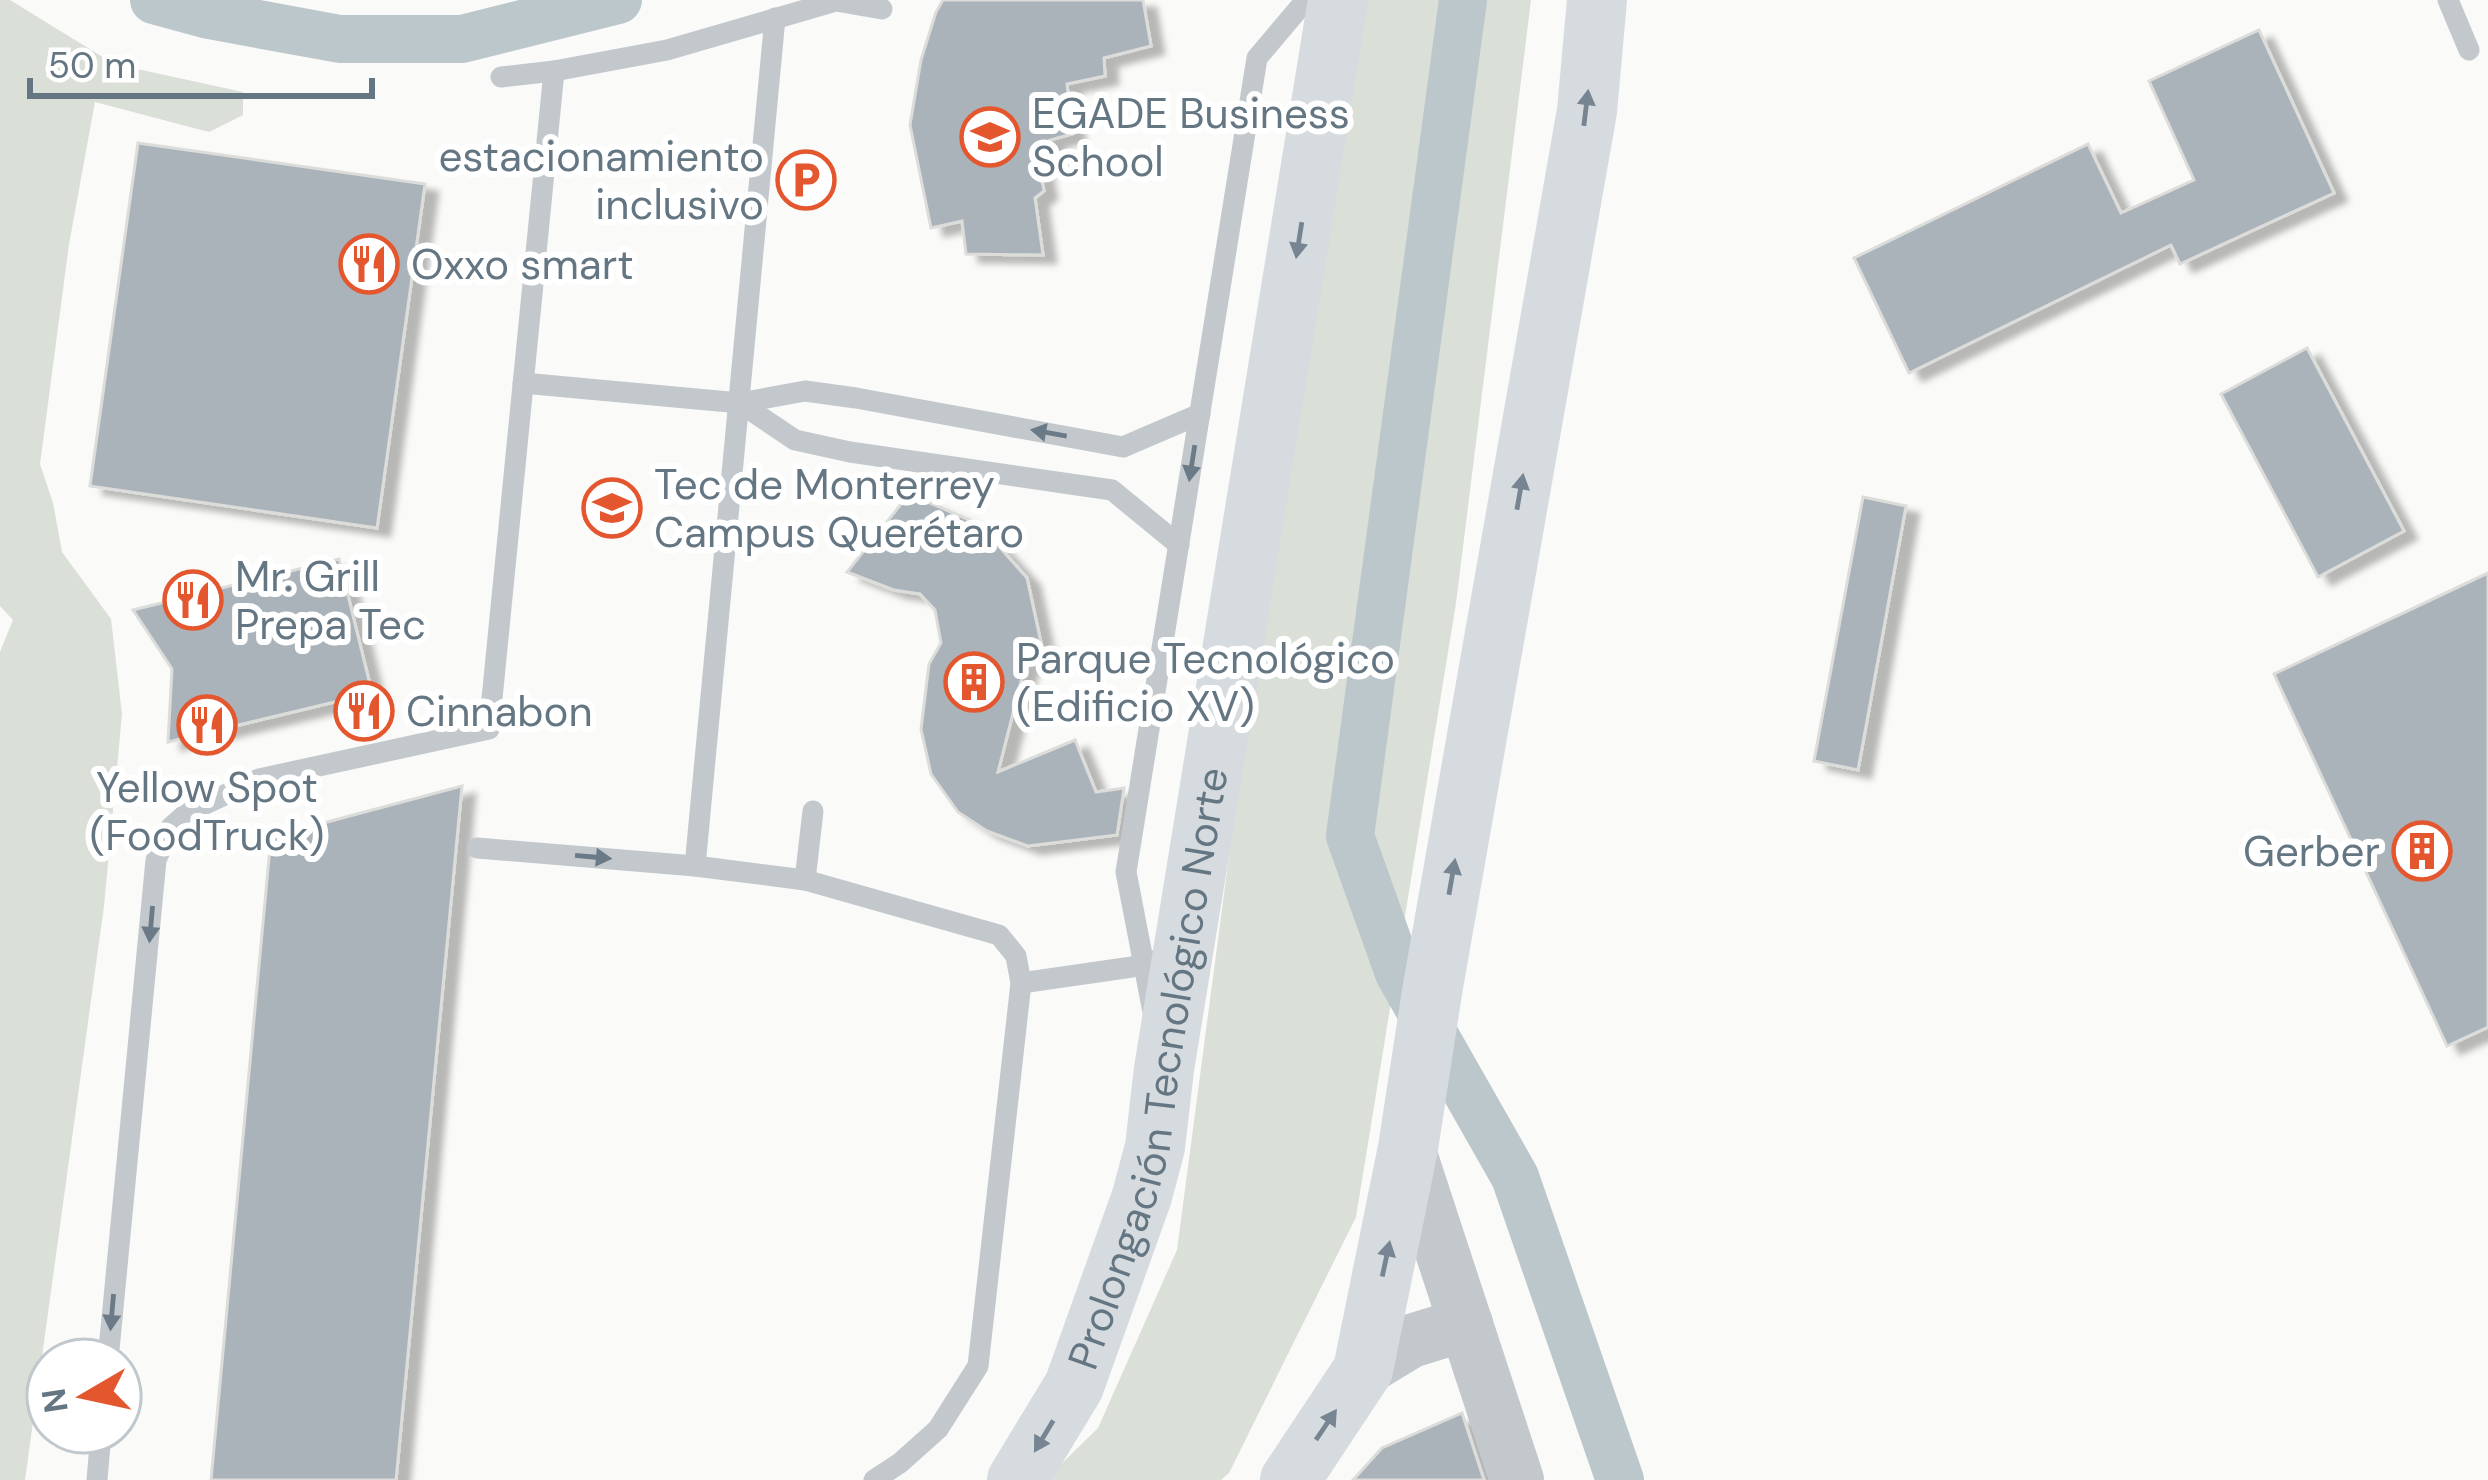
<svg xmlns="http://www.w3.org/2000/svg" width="2488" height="1480" viewBox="0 0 2488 1480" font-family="'DM Sans',sans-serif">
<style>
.green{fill:#dadfd7}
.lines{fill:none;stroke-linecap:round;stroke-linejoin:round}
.canal{stroke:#bbc7cb;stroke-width:48}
.building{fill:#aab3b9;stroke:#dcdcda;stroke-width:3;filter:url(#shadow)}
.service{stroke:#c3c8cc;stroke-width:21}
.tertiary{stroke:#c3c8cc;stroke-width:54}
.secondary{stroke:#d6dbdf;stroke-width:60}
.oneway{fill:#768591}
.oneway2{fill:#6a7a87}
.labels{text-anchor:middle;stroke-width:12;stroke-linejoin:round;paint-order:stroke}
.poi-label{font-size:42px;fill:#657683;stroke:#fff;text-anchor:start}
.street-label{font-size:42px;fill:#657683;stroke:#fff}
</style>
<defs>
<filter id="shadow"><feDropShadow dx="13" dy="8" stdDeviation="3" flood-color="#0004"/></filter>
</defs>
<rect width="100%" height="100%" fill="#fafaf8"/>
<g class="green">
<path d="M0,0H10L114,64L243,92V115L209,132L95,102L69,244L40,464L53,503L62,552L111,619L122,714L104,906L25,1480H0V652L13,620L0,606Z"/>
<path d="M1342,0H1531L1456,603L1356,1217L1229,1473L1221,1480H1045L1098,1428L1177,1250Z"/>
</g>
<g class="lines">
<g class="canal">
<path d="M154,0L209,15L340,39H462L618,0"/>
<path d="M1463,0L1350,836L1399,973L1515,1177L1620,1480"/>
</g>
</g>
<g class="building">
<path d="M943,0H1143L1151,46L1104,58L1105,76L1067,84L1072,134L1050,140L1054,162L1039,166L1044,191L1035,198L1043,255L966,254L962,221L931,228L910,125L921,60L936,12Z"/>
<path d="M2259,30L2334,193L2180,264L2171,245L1909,373L1854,258L2088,144L2121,213L2194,180L2149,81Z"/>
<path d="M138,143L425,184L377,528L90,486Z"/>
<path d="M2307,348L2404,531L2318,577L2221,394Z"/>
<path d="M909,494L979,524L1027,578L1041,643L1030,646L998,772L1075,740L1096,792L1124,788L1117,835L1028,846L987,831L958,812L931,774L921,729L929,664L941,643L935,610L920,594L894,590L847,572Z"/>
<path d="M1863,497L1906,506L1858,770L1814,761Z"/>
<path d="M339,559L372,693L168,742L172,669L133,610Z"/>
<path d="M2488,573V1027L2447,1046L2274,674Z"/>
<path d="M462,786L396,1480H211L271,837Z"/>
<path d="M1462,1413L1484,1480H1353L1382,1448Z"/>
</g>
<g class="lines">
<g class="service">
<path d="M2448,0L2469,50"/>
<path d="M501,77L554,71L667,50L836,1L882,9"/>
<path d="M523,383L740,403L805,391L856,398L1123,447L1200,414"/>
<path d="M740,403L795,440L850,452L1112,490L1179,545"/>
<path d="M477,848L695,866L805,880L999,935L1016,956L1021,983L978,1366L938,1429L900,1463L874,1480"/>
<path d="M695,866L775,18"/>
<path d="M805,880L813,811"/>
<path d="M1021,983L1132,967L1156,960"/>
<path d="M1153,1012L1126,872L1257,58L1306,0"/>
<path d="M108,1360L156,860L171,827L188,812L259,779L489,729L554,71"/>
<path d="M97,1480L101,1432"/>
</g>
<g class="tertiary">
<path d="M1408,1148L1517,1480"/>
<path d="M1363,1370L1411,1341L1466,1324"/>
</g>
<g class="secondary">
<path id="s1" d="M1017,1480L1074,1386L1142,1196L1155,1147L1164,1069L1338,0"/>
<path d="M1290,1480L1363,1370L1408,1148L1432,992L1587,111L1597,0"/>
</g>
</g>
<defs><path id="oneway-solid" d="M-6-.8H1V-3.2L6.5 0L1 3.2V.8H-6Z" transform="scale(3)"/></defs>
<g class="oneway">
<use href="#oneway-solid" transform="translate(1586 108) rotate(-83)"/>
<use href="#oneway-solid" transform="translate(1299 240) rotate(99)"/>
<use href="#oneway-solid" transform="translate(1520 492) rotate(-80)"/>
<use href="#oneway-solid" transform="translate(1452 877) rotate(-80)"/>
<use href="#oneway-solid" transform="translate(1386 1259) rotate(-78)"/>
<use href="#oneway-solid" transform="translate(1326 1425) rotate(-56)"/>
<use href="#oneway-solid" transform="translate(1044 1436) rotate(121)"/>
</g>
<g class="oneway2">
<use href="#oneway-solid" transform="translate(1049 433) rotate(-170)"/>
<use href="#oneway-solid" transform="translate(1192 463) rotate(99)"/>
<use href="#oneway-solid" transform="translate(593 857) rotate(5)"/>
<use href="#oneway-solid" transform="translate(151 924) rotate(95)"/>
<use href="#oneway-solid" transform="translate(112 1312) rotate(95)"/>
</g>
<defs>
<symbol id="university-ring" viewBox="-11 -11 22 22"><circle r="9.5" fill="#fff" stroke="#e4572e" stroke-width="1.5"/><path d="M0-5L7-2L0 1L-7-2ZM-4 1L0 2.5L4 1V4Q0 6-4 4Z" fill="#e4572e"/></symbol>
<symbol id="parking-ring" viewBox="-11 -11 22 22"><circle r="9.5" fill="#fff" stroke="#e4572e" stroke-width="1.5"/><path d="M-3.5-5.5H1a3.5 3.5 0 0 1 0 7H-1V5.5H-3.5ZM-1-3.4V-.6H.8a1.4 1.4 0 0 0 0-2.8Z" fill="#e4572e"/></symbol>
<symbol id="restaurant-ring" viewBox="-11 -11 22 22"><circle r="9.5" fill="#fff" stroke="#e4572e" stroke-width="1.5"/><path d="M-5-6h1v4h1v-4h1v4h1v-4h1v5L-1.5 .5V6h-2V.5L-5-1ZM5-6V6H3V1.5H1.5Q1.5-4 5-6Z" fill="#e4572e"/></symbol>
<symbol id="building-ring" viewBox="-11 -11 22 22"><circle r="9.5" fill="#fff" stroke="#e4572e" stroke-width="1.5"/><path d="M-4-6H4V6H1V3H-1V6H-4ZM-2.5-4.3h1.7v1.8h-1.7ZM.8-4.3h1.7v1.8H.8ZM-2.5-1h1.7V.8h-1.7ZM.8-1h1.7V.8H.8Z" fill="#e4572e"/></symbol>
</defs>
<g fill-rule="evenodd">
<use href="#university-ring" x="957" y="104" width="66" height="66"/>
<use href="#parking-ring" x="773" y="147" width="66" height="66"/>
<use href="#restaurant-ring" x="336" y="231" width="66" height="66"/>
<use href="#university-ring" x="579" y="475" width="66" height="66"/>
<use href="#restaurant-ring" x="160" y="567" width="66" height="66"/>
<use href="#building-ring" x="941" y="649" width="66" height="66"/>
<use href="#restaurant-ring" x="331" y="678" width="66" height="66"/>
<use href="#restaurant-ring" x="174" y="692" width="66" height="66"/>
<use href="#building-ring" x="2389" y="818" width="66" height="66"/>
</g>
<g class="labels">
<g class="poi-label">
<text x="1032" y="128">EGADE Business<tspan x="1032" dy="48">School</tspan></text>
<text x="764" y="171" text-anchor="end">estacionamiento<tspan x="764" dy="48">inclusivo</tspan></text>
<text x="411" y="279">Oxxo smart</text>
<text x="654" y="499">Tec de Monterrey<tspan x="654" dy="48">Campus Querétaro</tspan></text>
<text x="235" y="591">Mr. Grill<tspan x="235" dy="48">Prepa Tec</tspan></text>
<text x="1016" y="673">Parque Tecnológico<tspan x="1016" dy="48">(Edificio XV)</tspan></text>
<text x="406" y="726">Cinnabon</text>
<text x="207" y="802" text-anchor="middle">Yellow Spot<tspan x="207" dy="48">(FoodTruck)</tspan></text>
<text x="2380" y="866" text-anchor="end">Gerber</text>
</g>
<g class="street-label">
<text dy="15" stroke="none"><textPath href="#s1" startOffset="438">Prolongación Tecnológico Norte</textPath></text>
</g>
</g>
<g transform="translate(84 1396) rotate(261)"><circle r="57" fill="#ffffff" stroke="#c1c8cd" stroke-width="3"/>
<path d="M0-9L21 45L0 30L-21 45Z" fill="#e4572e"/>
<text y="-18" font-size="33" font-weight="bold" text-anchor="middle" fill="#657683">N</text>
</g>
<path d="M30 78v18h342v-18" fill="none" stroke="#657683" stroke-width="6"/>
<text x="48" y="78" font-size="36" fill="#657683" stroke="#ffffff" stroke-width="9" paint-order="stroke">50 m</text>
</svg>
